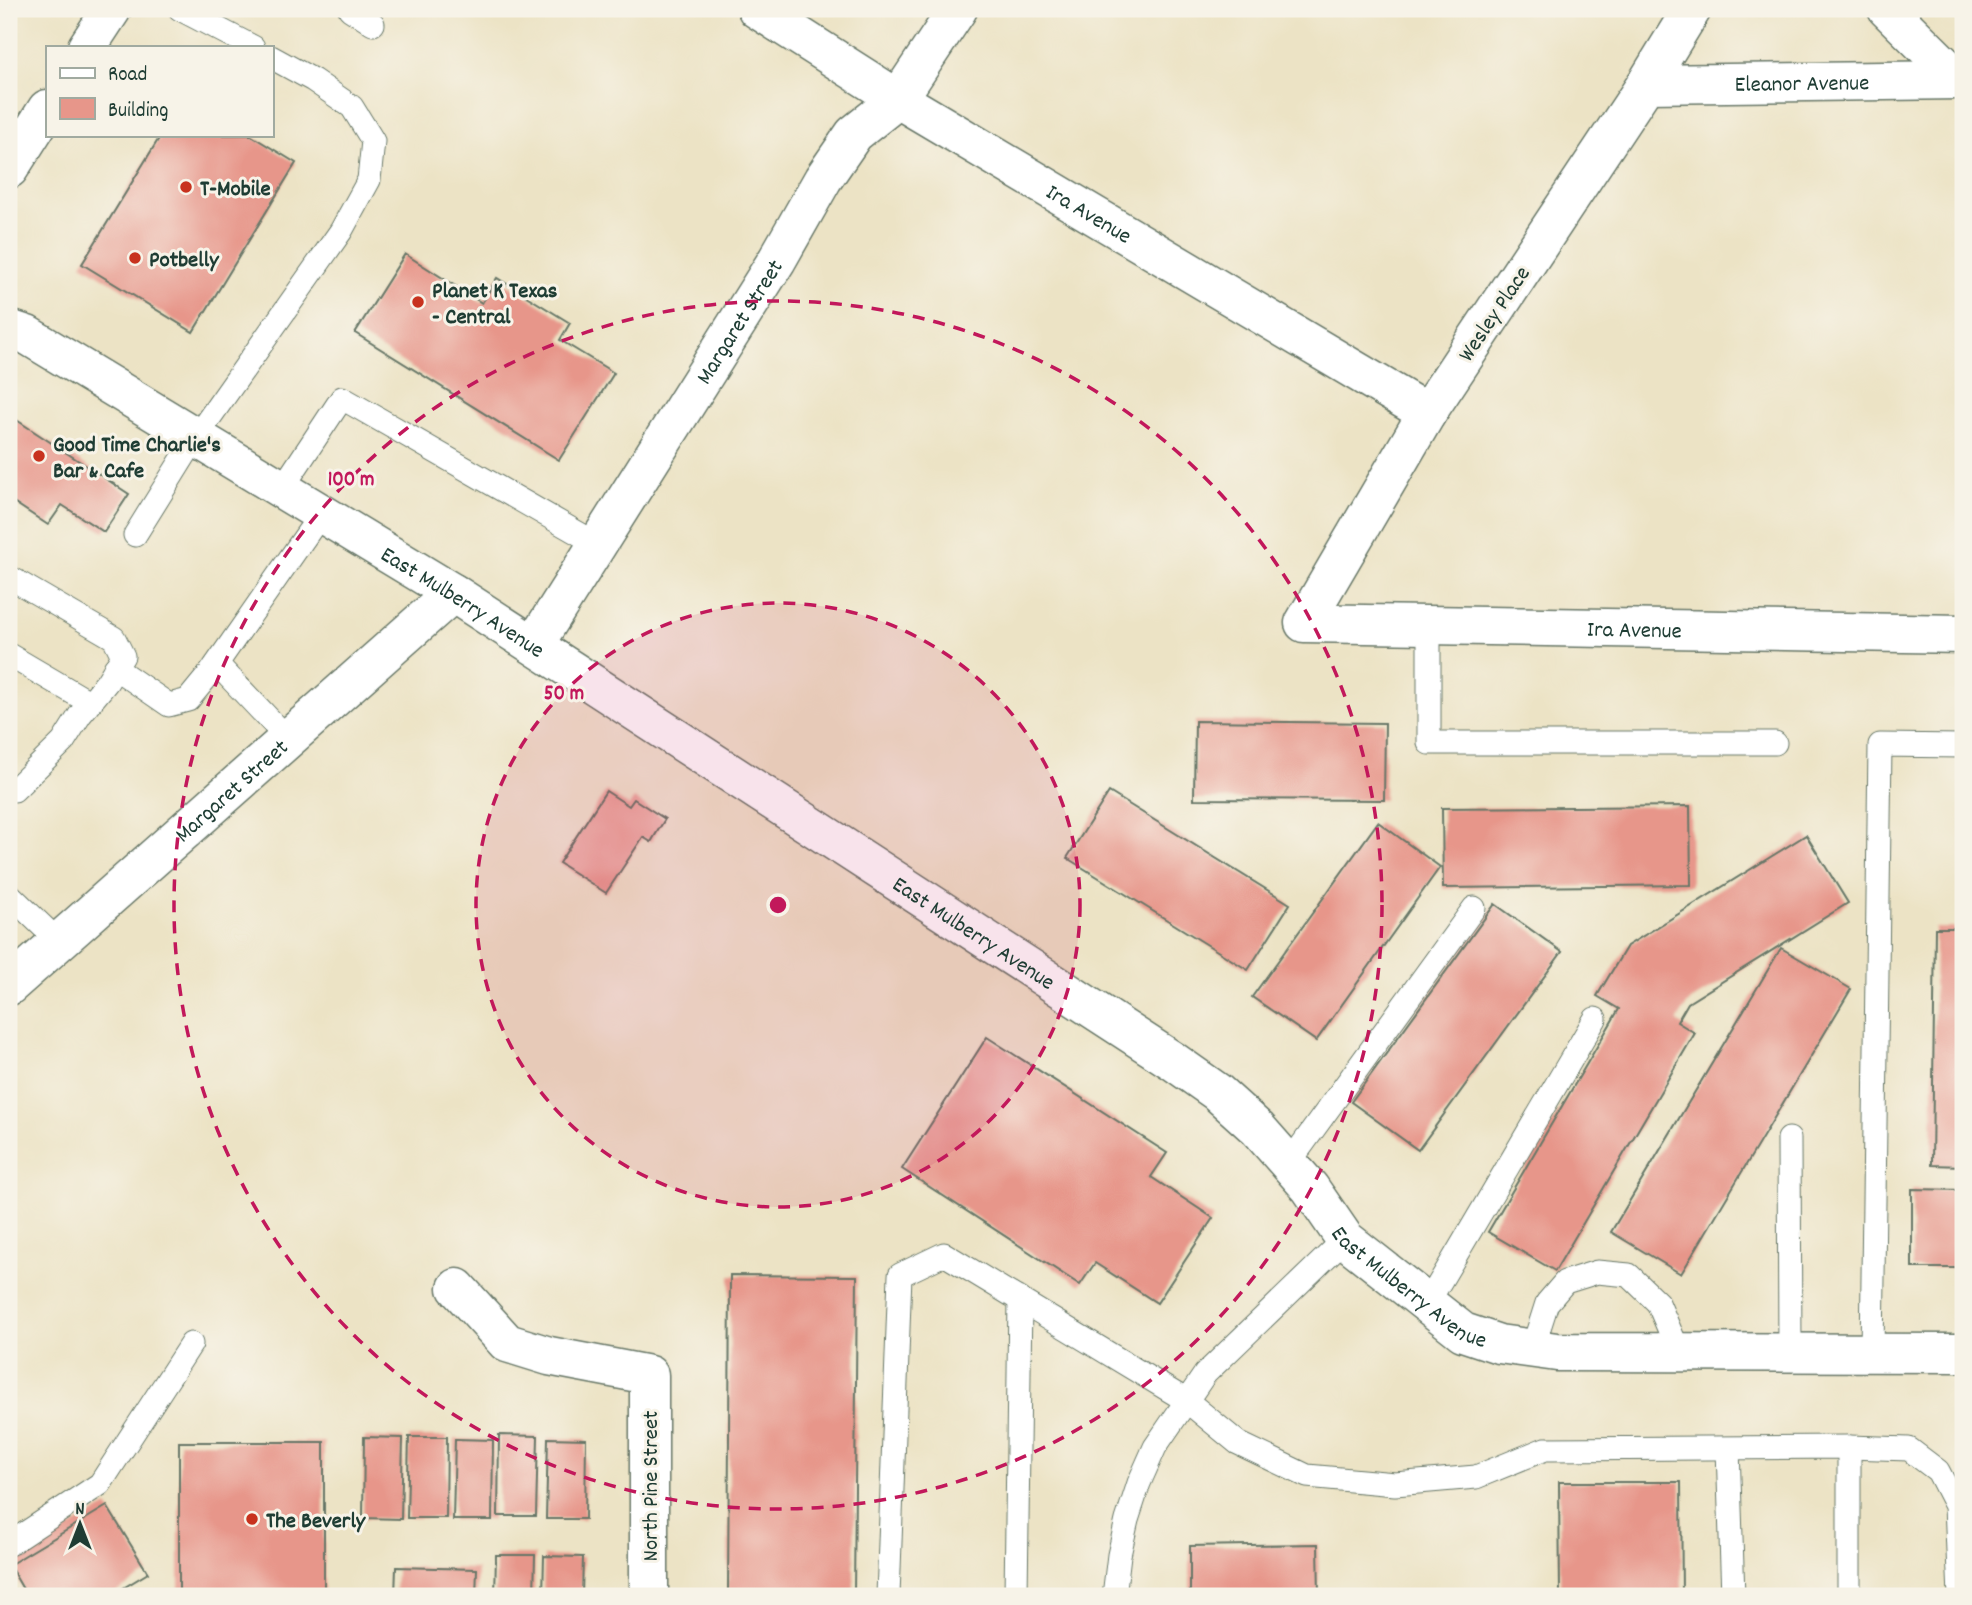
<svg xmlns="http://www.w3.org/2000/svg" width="1972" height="1605" viewBox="0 0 1972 1605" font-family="Dekko,sans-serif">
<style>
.building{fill:#e7968a}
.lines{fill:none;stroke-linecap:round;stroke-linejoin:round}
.service-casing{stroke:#677767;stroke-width:25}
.minor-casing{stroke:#677767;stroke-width:41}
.primary-casing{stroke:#677767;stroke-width:41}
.service{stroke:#fff;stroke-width:23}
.minor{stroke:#fff;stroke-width:38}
.primary{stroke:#fff;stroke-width:38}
.ring{fill:none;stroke:#c2185b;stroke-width:3.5;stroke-dasharray:12 9}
.poi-dot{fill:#c8321e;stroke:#f7f3e8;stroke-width:2.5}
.labels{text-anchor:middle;stroke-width:6;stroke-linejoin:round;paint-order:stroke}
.street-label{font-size:23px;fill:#1f3d34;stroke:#f7f3e8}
.poi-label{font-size:23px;font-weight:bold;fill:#1f3d34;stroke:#f7f3e8;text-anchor:start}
.centre{fill:#c2185b;stroke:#f7f3e8;stroke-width:3.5}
.ring-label{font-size:21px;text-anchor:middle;font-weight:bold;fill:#c2185b;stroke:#f7f3e8;stroke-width:6;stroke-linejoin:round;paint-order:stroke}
</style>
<rect width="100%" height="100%" fill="#f7f3e8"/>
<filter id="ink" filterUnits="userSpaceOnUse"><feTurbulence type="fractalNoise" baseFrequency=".0143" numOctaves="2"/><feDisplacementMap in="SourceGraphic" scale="14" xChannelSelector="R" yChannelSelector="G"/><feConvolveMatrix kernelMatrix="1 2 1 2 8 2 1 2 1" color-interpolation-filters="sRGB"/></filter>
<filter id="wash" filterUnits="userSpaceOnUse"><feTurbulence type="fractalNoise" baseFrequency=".00686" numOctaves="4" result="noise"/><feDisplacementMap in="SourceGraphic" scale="28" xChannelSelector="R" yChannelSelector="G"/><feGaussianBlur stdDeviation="1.57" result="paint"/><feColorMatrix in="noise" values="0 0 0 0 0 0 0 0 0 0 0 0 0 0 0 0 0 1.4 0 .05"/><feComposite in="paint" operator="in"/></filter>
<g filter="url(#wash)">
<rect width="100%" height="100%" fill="#ece3c5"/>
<g id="blocks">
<g class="building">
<path d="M161,135H250L296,163L193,332L82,264Z"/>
<path d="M405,254L482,303L497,278L570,323L560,340L614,373L559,460L355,333Z"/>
<path d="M9,415L129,494L104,532L62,505L48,525L9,499Z"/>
<path d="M1195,721L1385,723L1384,800L1194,799Z"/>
<path d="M606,791L629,806L634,799L665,819L651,842L643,837L606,893L559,863Z"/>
<path d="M1109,792L1290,904L1248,970L1067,858Z"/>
<path d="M1690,806L1691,885L1443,888L1442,808Z"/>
<path d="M1378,822L1440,867L1316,1041L1252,997Z"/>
<path d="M1806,835L1848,903L1688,1003L1677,1022L1695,1033L1555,1271L1488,1232L1619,1009L1597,996L1627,946Z"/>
<path d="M1495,904L1562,952L1418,1150L1351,1102Z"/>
<path d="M1935,928H1963V1166L1932,1165Z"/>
<path d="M1781,948L1851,989L1681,1274L1611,1232Z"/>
<path d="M987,1037L1167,1153L1151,1177L1213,1218L1157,1303L1095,1263L1080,1285L902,1169Z"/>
<path d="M1912,1189L1963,1190V1268H1912Z"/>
<path d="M730,1275L857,1276L854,1595H728Z"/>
<path d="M499,1435L538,1436L536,1516H498Z"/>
<path d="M364,1437L403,1438L401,1519L363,1518Z"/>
<path d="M409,1437H447L446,1518H407Z"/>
<path d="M548,1438L586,1439L585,1519H546Z"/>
<path d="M455,1439L493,1440L492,1520H453Z"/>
<rect x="179" y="1442" width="145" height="154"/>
<path d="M1559,1482H1681L1682,1596H1560Z"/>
<path d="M107,1506L148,1573L110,1596H27L9,1565Z"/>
<path d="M1318,1544L1319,1596H1190V1546Z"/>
<path d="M496,1555H535L534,1596H495Z"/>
<path d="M544,1556L583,1557L582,1596H543Z"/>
<path d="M396,1567L477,1569L476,1596H395Z"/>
</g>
</g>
</g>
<g filter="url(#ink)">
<use href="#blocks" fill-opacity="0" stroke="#677767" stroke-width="2"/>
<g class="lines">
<defs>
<g id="service">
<path d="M180,9L253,47"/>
<path d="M350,9L373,24"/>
<path d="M281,490L342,398L597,544"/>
<path d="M135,535L196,437L341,231L369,180L373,141L352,107L313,80L271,57"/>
<path d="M9,577L114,638L123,656L107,682L80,715L63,742L14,790"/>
<path d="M1429,626V743H1775"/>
<path d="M9,655L89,702"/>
<path d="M217,664L288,739"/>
<path d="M115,668L169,705L188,700L211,672L321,514"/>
<path d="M9,894L59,942"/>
<path d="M1789,1139L1790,1353"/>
<path d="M1289,1163L1474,908"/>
<path d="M1427,1304L1595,1019"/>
<path d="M1532,1350L1547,1303L1565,1282L1597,1272L1629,1275L1658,1303L1679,1352"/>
<path d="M1872,1353L1880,745L1963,746"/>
<path d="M1849,1447V1596"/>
<path d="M1728,1449L1733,1596"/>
<path d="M9,1544L100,1484L191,1344"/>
<path d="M888,1596L900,1275L944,1254L1187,1401L1238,1443L1307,1476L1395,1484L1476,1477L1545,1449L1849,1447L1909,1449L1938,1471L1956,1506L1960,1596"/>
<path d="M1016,1596L1020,1299"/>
<path d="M1114,1596L1119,1555L1127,1520L1139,1483L1155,1447L1205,1374L1345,1239"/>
</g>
<g id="minor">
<path id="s1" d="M757,9L898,99L1427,413"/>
<path id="s2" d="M1692,9L1646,84L1427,413L1304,623L1963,634"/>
<path d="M1887,9L1959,80H1963"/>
<path id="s3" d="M1646,84L1959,80"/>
<path id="s4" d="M9,329L27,335L453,593L1173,1061L1217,1092L1258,1129L1310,1188L1345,1239L1463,1332L1499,1344L1557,1352L1963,1353"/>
<path id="s5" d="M534,645L777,260L823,179L854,134L898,99L958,9"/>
<path id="s6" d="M9,986L453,593"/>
<path d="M457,1288L507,1343L549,1356L649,1375V1596"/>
</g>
<g id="primary">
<path d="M87,47L112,9"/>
<path d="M9,169L47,109"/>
</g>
</defs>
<use href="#service" class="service-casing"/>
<use href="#minor" class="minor-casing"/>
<use href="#primary" class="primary-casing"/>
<use href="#service" class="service"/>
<use href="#minor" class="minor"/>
<use href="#primary" class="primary"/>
</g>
</g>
<circle cx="778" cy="905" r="302" fill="#c2185b" fill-opacity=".12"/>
<g class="ring">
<circle cx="778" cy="905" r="302"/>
<circle cx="778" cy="905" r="604"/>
</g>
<g class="poi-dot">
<circle cx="186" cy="187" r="7"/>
<circle cx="135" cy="258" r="7"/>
<circle cx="418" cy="302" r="7"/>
<circle cx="39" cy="456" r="7"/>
<circle cx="252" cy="1519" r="7"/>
</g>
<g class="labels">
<g class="street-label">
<text dy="8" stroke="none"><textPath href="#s3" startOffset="156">Eleanor Avenue</textPath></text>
<text dy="8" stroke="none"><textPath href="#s1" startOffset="390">Ira Avenue</textPath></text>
<text transform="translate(1493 313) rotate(-56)" y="8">Wesley Place</text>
<text dy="8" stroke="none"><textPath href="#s5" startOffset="383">Margaret Street</textPath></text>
<text dy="8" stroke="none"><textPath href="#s4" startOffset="530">East Mulberry Avenue</textPath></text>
<text dy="8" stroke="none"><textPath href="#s2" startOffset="1057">Ira Avenue</textPath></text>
<text dy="8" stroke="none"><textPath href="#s6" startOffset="296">Margaret Street</textPath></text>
<text dy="8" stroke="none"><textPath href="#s4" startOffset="1139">East Mulberry Avenue</textPath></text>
<text dy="8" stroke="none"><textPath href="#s4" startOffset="1706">East Mulberry Avenue</textPath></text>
<text transform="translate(649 1486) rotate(-90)" y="8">North Pine Street</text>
</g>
<g class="poi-label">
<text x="200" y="195">T-Mobile</text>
<text x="149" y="266">Potbelly</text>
<text x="432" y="297">Planet K Texas<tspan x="432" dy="26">- Central</tspan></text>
<text x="53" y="451">Good Time Charlie's<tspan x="53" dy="26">Bar &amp; Cafe</tspan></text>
<text x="266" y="1527">The Beverly</text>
</g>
</g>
<circle cx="778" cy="905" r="10" class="centre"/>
<g class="ring-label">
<text x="351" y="485">100 m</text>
<text x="564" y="699">50 m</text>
</g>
<rect width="1972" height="1605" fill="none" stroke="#f7f3e8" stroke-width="35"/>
<rect x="46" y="46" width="228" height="91" fill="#f7f3e8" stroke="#a1aaa0" stroke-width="2"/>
<rect x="60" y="68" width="35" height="10" fill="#ffffff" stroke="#a1aaa0" stroke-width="2"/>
<text x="108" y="80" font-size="21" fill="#1f3d34">Road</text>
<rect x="60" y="98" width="35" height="21" fill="#e7968a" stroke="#a1aaa0" stroke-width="2"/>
<text x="108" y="116" font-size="21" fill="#1f3d34">Building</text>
<g transform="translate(80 1524)" stroke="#f7f3e8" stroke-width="5" paint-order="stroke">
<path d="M0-5L12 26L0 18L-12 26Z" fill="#1f3d34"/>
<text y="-10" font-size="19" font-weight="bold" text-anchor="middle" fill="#1f3d34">N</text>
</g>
</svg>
